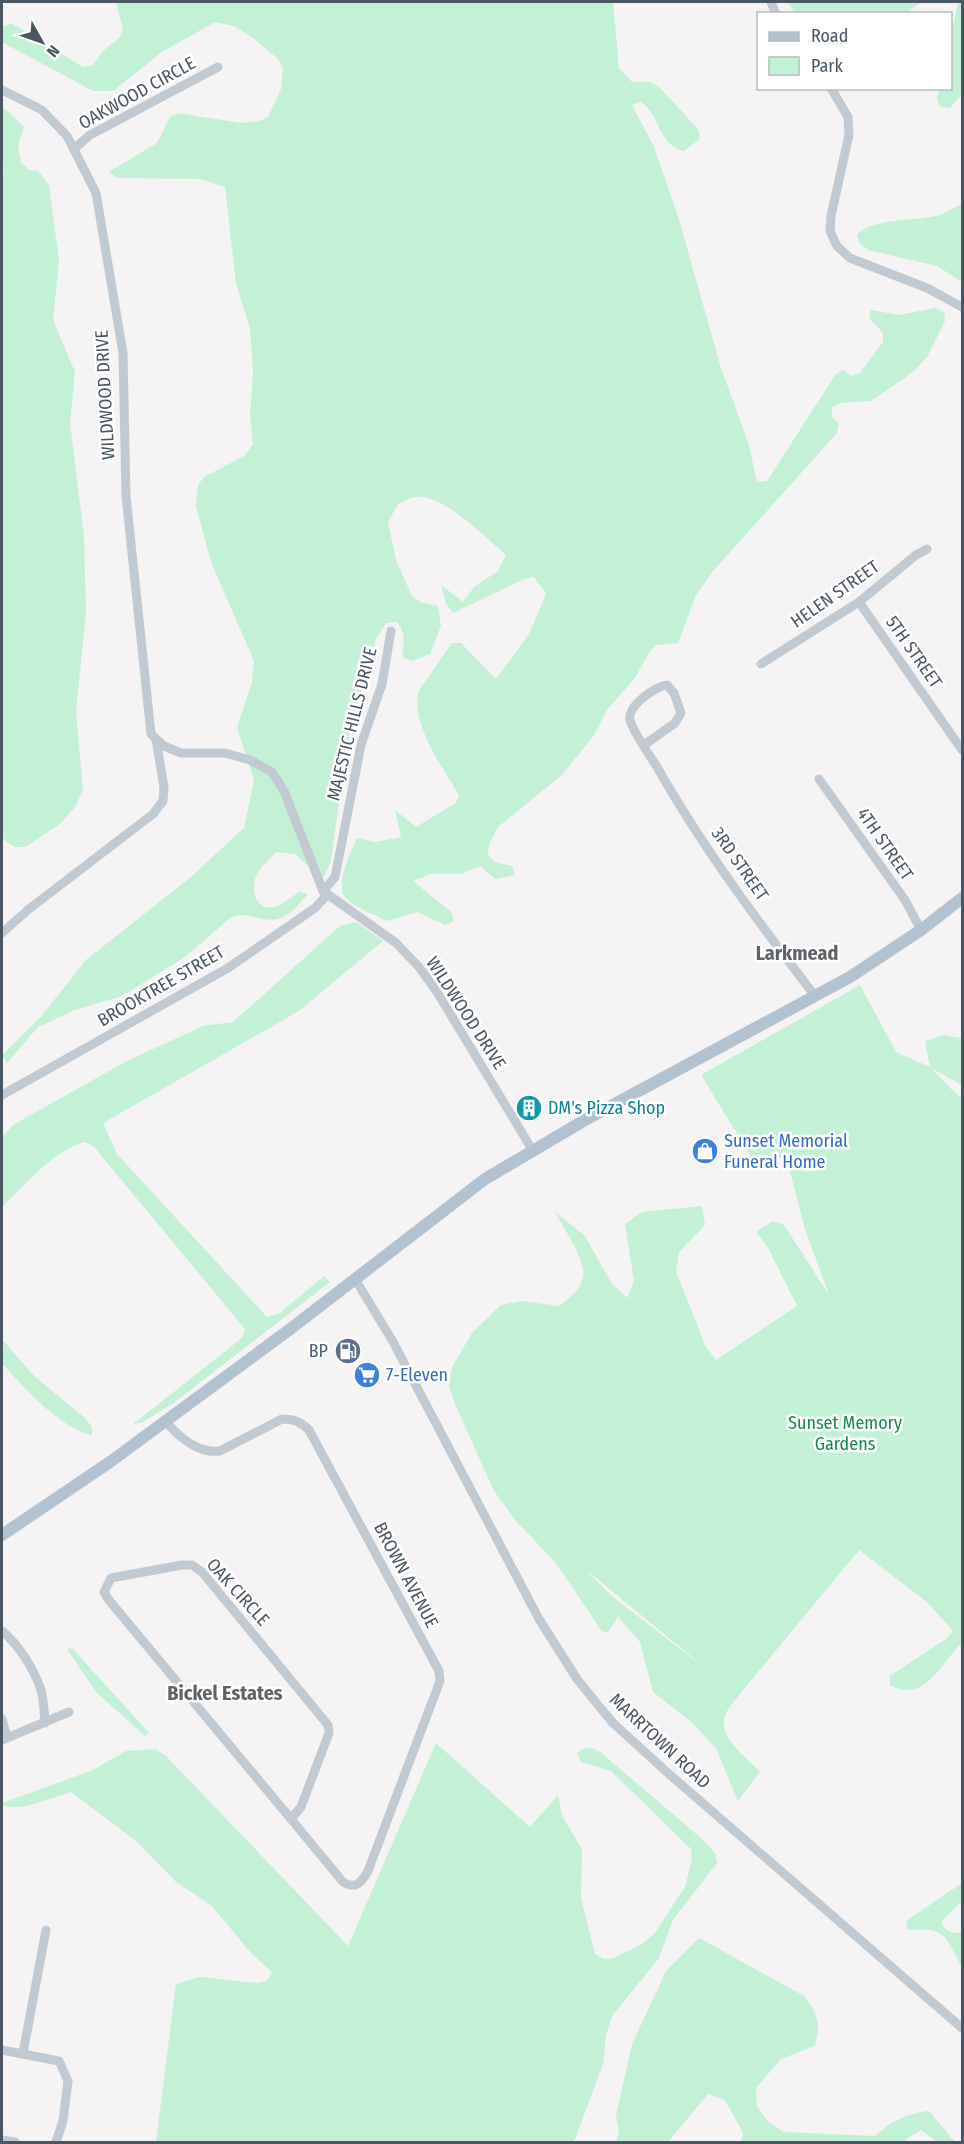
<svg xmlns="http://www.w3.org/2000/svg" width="964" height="2144" viewBox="0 0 964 2144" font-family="'Fira Sans Condensed',sans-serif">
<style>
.green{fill:#c3f1d5;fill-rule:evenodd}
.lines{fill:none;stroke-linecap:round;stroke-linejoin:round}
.minor{stroke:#c1cad2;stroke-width:9}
.major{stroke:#b3c2d1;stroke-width:12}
.labels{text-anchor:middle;stroke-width:5;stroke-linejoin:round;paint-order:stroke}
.street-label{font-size:18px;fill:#4a5661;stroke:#fff}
.culture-label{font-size:18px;fill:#0d838f;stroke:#fff;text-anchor:start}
.shop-label{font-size:18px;fill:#366cbe;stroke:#fff;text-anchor:start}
.service-label{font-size:18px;fill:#4e5e75;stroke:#fff;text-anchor:end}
.park-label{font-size:18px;fill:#17864f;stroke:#fff}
.neighbourhood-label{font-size:20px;font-weight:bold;fill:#5f6368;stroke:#fff}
</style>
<rect width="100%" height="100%" fill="#f5f3f3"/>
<g class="green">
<path d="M116,2H613L619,68L632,82H650L659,87L698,129L700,139L684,151C657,145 661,115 641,102L632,105L654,147L678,216L721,368L748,442L757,482L767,481L836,374L844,370L851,376L860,373L883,342V333L869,318L871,310L899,315L935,308L944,312L945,321L927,357L913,372L871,401L841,403L832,407V417L839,423L837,433L713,571L696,595L678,643L657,645L650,651L635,678L607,710L594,735L562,775L498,827L489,845L488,855L494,862L512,866L515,875L495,879L480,866L461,874H431L413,881L451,912L454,921L445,925L417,912L387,921C374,914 354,908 345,897C335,884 351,851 357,838L375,842L401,837L395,810L416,827L456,803L459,795C443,768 409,722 419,690L452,643H461L496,679L529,634L546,594L534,577L524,579L453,613L446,604L441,585L463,602L474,587L498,571L506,555C486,538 444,494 416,497C410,498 403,502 398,504L388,522L396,560L412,596L420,602L438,606L441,626L430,654L413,661L402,657C404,643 406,633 397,622L386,623L376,639L347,745L331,861L323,879L295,854L276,852C270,859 261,866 257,874C250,887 255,912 275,907C283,904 292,897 299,892L308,894C300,903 290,916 278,919C262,923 248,910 230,918L185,957L122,996L75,1010L38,1027L7,1063L2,1055L39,1019L86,960L192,876L244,828L254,780L237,727L252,682L254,661L211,562L196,506L198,485L204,477L244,456L253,444L250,415L253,372L250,329L236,283L225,187L200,179L117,178L109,172L157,143L170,117L178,113L241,123L260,121L268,117L281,89L283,69L278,59L253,38L234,26L215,22L162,52L113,91H93L2,42V27L11,23L83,67L93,65L104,50L119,38L123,29Z"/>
<path d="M788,2H921L906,13H795Z"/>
<path d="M958,2H962V94L950,108L940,107L937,99L939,89L950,88L951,37Z"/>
<path d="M2,106L24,127L18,145L21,163L29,170L38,171L49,185L59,261L53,320L75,372L70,423L84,537L86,613L76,711L83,790L75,807L61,823L25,847H15L2,838V175L4,173L2,154Z"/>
<path d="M962,204V282L937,266L868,250L859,243L857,234C879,217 910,222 936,216C945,214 954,208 962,204Z"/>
<path d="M356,922L383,941L299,1011L103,1123L117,1154L267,1317L280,1313L324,1276L330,1282L175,1402L143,1422L132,1425L242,1338L245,1329L94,1147L85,1142C56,1148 23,1187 2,1207V1137L13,1125L127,1061L203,1026L233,1022L340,926Z"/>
<path d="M860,985L896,1052L930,1067L925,1041L943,1035L962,1038V1085L932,1069L950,1088L962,1098V1647L959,1645C941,1666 922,1704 890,1685V1676L946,1639L953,1631L927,1602L859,1550L739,1695C734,1702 725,1711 724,1719C721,1740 747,1758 760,1772L738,1801L716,1748L690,1721L653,1692L640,1642L618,1617L607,1633L601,1630L556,1563L516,1521L494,1491L455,1404L449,1386L452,1367L472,1333L501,1305L521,1301L559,1306C569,1298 581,1290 583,1277C587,1262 563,1227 555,1212L585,1236L612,1284L627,1298L634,1281L625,1224L642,1212L702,1206L705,1225L679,1252L676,1271L705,1345L716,1360L797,1306L768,1248L756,1232L773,1221L784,1225L829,1295L805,1229L786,1156L757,1166L701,1075ZM588,1572H589L710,1672L613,1597Z"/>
<path d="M2,1339L34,1376L85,1418L92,1427V1436C55,1423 28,1392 2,1363Z"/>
<path d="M72,1648L149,1733L145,1736L96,1692L67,1649Z"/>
<path d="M436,1743L530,1827L558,1795L562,1816L582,1849L581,1898L595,1954L604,1959L613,1958L639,1946L654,1934L685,1887L692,1859L691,1849L611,1771L581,1762L577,1753C585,1746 591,1747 600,1752L702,1839L715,1853L717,1863L673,1920L659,1958L612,2016L606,2035L603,2064L574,2142H156L176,1984L200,1977L257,1983L267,1981L272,1972L250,1952L212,1906L176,1882L136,1841L71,1792C53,1797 18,1813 2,1805V1803L93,1770L126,1751L155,1749L166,1756L348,1946Z"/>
<path d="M962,1883V1901L941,1922L946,1930L955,1933L962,1932V1967C944,1936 948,1927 908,1930L906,1921Z"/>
<path d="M699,1938L804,1996C818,2015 821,2023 815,2046L781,2059L756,2088L757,2107L768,2122L784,2132L875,2136C894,2120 905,2114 929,2111L955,2142H937L921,2130L906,2139L905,2142H741L743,2133L725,2100L708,2094L668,2142H616L619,2132L616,2116L632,2044L666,1971Z"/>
</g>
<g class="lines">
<g class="minor">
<path d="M771,2L776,14"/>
<path d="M831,88L848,117L849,135L831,216L830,231L837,246L850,258L927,288L962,307"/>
<path d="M2,90L42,110L67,136L96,193L123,353L126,496L151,734L164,746L181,753H225L250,760L272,772L284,791L323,891L396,943L419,967L437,992L533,1151"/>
<path d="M74,149L90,135L218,67"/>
<path d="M859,602L962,750"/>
<path d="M761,664L859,602L916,555L927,549"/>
<path d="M644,745L675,723L681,713L674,693L667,685C656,686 627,706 630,720C633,732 650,756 657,767C703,848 759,923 815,996"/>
<path d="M819,779L905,900L921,930"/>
<path d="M323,891L335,877L361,745L382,684L391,631"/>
<path d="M2,933L29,909L153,814L163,801L164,787L156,739"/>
<path d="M2,1095L228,968L315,908L328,894"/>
<path d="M355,1279L392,1340L539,1619L577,1679L598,1705L613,1723L669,1774L962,2028"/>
<path d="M165,1421C178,1436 198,1454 220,1451L282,1419C294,1419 301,1422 309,1430L439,1671L440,1681L368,1871C362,1882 356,1890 343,1882L291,1819"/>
<path d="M182,1565H192L202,1572L328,1725L329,1733L301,1807L291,1819L108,1599L104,1592L111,1578Z"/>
<path d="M2,1631C19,1645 34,1669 41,1690C44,1700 44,1713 45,1723"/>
<path d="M2,1719L7,1737"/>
<path d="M2,1740L69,1712"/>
<path d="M2,2050L59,2061L68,2081L63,2121L56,2142"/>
<path d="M23,2053L46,1930"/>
<path d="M2,2140L15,2142"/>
</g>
<path class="major" d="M2,1535L110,1462L289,1330L485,1179L585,1120L850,977L921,930L962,898"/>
</g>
<defs>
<symbol id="building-disc" viewBox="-11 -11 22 22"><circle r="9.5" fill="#0f9aa8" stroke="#fff"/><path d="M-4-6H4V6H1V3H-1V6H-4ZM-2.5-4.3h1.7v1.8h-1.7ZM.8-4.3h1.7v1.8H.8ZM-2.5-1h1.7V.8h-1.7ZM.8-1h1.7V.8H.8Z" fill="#fff"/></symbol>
<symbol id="shop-disc" viewBox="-11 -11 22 22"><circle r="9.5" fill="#3f7fe0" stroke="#fff"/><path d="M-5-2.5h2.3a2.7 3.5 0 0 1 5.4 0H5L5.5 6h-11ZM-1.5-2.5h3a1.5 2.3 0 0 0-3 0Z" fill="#fff"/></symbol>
<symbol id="fuel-disc" viewBox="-11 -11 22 22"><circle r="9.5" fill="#5c6f8a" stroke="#fff"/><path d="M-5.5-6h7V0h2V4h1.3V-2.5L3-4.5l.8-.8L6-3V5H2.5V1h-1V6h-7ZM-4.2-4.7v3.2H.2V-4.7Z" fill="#fff"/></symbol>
<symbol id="supermarket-disc" viewBox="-11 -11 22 22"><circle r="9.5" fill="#3f7fe0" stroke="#fff"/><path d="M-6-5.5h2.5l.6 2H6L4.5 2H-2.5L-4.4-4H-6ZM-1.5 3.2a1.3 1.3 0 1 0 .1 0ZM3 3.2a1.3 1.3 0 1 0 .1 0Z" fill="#fff"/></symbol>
</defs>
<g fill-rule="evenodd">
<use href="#building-disc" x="514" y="1093" width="30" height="30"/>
<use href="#shop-disc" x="690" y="1136" width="30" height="30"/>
<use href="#fuel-disc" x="333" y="1336" width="30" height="30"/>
<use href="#supermarket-disc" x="352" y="1360" width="30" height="30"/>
</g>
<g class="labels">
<g class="street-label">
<text transform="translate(137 93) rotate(-29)" y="6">OAKWOOD CIRCLE</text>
<text transform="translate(105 395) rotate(-93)" y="6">WILDWOOD DRIVE</text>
<text transform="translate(835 594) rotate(-35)" y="6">HELEN STREET</text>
<text transform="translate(914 652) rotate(55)" y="6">5TH STREET</text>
<text transform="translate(352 724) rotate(-76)" y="6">MAJESTIC HILLS DRIVE</text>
<text transform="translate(885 844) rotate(55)" y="6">4TH STREET</text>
<text transform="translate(740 864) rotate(55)" y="6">3RD STREET</text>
<text transform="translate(161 986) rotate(-30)" y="6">BROOKTREE STREET</text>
<text transform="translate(466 1013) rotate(57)" y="6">WILDWOOD DRIVE</text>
<text transform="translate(406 1575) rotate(62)" y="6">BROWN AVENUE</text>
<text transform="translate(238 1592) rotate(48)" y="6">OAK CIRCLE</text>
<text transform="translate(660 1741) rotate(43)" y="6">MARRTOWN ROAD</text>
</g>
<g class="culture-label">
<text x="548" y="1114">DM's Pizza Shop</text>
</g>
<g class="shop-label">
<text x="724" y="1147">Sunset Memorial<tspan x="724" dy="21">Funeral Home</tspan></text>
<text x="386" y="1381">7-Eleven</text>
</g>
<g class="service-label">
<text x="328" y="1357">BP</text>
</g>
<g class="park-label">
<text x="845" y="1429">Sunset Memory<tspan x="845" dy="21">Gardens</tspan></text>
</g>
<g class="neighbourhood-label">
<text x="797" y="960">Larkmead</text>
<text x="225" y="1700">Bickel Estates</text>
</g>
</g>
<rect width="964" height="2144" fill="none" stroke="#4a5661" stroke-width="6"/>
<rect x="757" y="12" width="195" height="78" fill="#ffffff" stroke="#b7bbc0" stroke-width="1.5"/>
<rect x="769" y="32" width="30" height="9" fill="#b3c2d1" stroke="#b7bbc0" stroke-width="1.5"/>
<text x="811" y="42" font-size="18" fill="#4a5661">Road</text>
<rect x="769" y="57" width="30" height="18" fill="#c3f1d5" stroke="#b7bbc0" stroke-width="1.5"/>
<text x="811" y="72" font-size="18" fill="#4a5661">Park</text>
<g transform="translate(42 42) rotate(130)" stroke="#ffffff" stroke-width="4.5" paint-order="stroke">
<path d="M0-4.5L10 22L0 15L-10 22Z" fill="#4a5661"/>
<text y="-9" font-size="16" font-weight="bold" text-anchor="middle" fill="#4a5661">N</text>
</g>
</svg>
